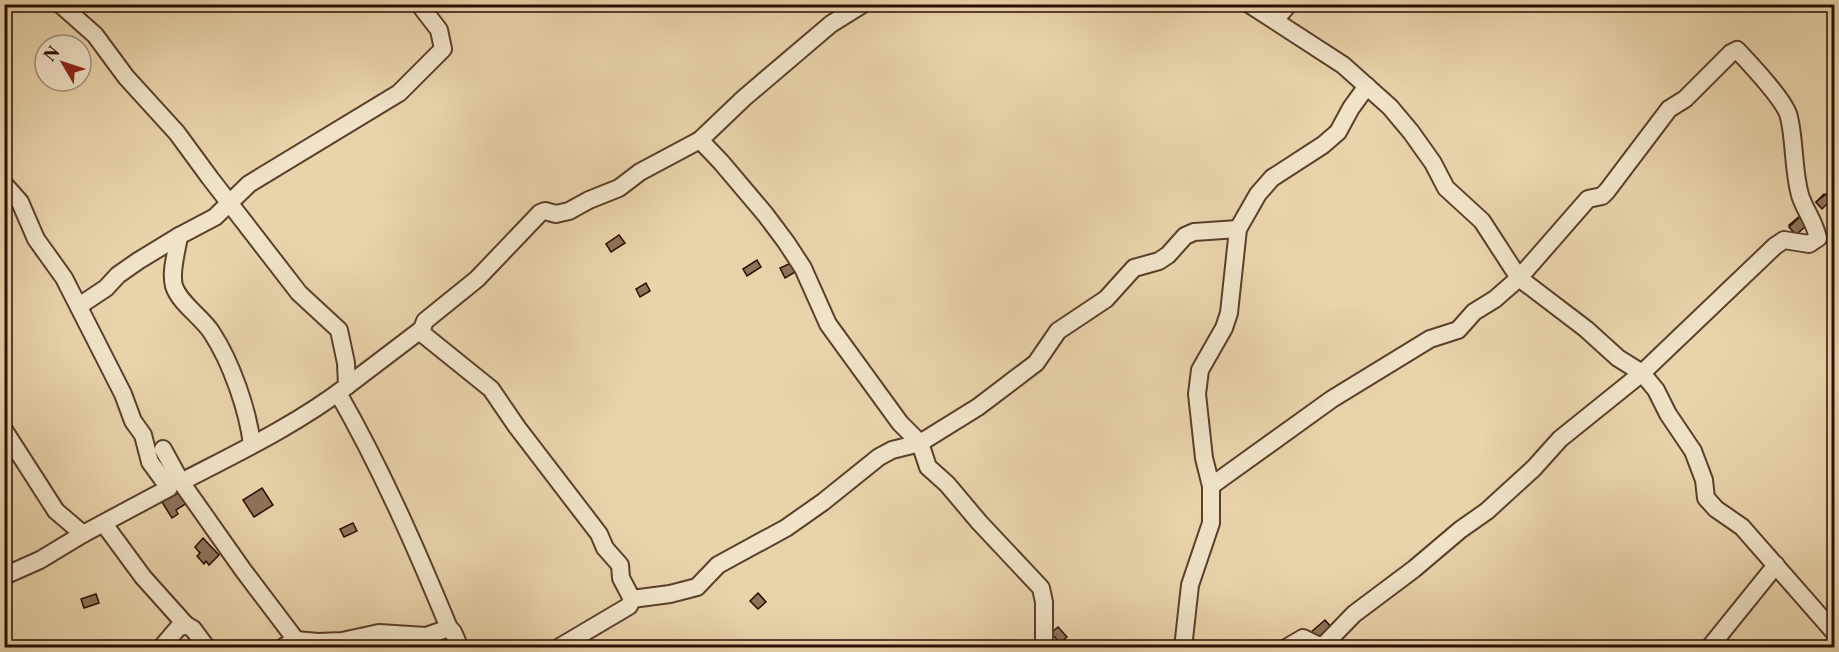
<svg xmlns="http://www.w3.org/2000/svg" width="1839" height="652" viewBox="0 0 1839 652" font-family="'Libre Caslon Text',serif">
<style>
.building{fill:#8d7459;stroke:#2b0d00;stroke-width:1.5}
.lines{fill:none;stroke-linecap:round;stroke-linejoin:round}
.street-casing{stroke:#5a3f2b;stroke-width:20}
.street{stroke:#f0e3c8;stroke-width:16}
</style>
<rect width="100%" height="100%" fill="#e8d4ab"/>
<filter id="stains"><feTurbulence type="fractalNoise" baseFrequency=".00333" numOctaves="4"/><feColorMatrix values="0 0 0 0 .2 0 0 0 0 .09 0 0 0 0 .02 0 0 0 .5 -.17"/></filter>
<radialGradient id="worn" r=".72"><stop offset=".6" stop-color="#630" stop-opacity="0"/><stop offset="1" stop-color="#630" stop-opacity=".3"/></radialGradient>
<g class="building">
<path d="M1824,194L1830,200L1822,208L1816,202Z"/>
<path d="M1826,194L1831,200L1822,209L1816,202Z"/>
<path d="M1801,215L1809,223L1796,234L1789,225Z"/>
<path d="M1802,215L1809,223L1796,235L1789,227Z"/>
<path d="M619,235L625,243L611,252L606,244Z"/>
<path d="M757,260L761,267L747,276L743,269Z"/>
<path d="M793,262L797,271L785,278L780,268Z"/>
<path d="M646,283L650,291L640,297L636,289Z"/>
<path d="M262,488L273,505L254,517L243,500Z"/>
<path d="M180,492L187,503L176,510L178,514L172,518L162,502Z"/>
<path d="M353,523L357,531L344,537L340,529Z"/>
<path d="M203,538L219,555L209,565L206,561L204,564L197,556L200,553L195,547Z"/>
<path d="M758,593L766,602L758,609L750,601Z"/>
<path d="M96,594L99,603L84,608L81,599Z"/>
<path d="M1325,620L1331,627L1316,640L1310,633Z"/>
<path d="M1058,627L1067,637L1060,643L1051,633Z"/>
</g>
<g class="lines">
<defs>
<g id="street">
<path d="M60,4L95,35L126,77L177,133L210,178L299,293L339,330L346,363L347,386C296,425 237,453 181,482L163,449"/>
<path d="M1249,4L1343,65L1390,107L1411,132L1433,163L1446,188L1482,221L1519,278L1586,329L1618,358L1642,373L1656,390L1668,414L1693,451L1704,480L1706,498L1716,509L1742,527L1834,632"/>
<path d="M1275,20L1289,4"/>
<path d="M700,140L721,162L765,214L786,242L803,268L828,324L900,423L920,443L928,467L947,484L979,522L1041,588L1044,602V648"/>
<path d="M4,184L20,202L36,239L64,278L123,394L133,421L143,435L150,462L169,488L83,534L40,560L4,576"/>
<path d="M179,236C177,251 170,271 174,286C180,304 202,317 212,333C231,362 248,410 252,445"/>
<path d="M79,306L106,288L118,275L138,261L179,236L215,217L249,184L399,93L443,49L439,30L419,4"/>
<path d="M347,386L422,329"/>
<path d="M338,393C381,468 416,548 449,628"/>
<path d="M4,430L56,511L83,534"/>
<path d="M181,482L243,570L296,640"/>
<path d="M1211,486L1332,399L1430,339L1458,330L1474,312L1495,299L1519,278L1588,199L1602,196L1607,191L1669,109L1685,99L1731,53L1737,50L1741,54C1753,67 1786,102 1789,117C1795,142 1793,170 1800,195C1805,211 1814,220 1818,238L1809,244L1784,240L1775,246L1642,373L1560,439L1534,468L1487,511L1460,530L1414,569L1354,614L1324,645H1317L1303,638L1286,648"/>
<path d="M104,524L143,577L186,625"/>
<path d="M632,599L670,594L697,587L718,565L786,528L823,502L879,457L892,450L920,443L978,407L1036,363L1058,331L1106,299L1134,268L1159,261L1168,255L1185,236L1194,232L1238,229"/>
<path d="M161,648L178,628L186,625L193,629L207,648"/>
<path d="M282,648L296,640L318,642L342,641L379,633L426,636L449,628L453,632L460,648"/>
<path d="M558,648L629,606L632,599L621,578L620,565L605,548L599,534L517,427L491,389L424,335L422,329L425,321L477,279L540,213L545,211L556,214L569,211L589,200L619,188L640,172L700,140L744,98L831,24L863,4"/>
<path d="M1183,648L1190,585L1211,523V486L1204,458L1197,394L1200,370L1224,328L1229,313L1238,229L1258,194L1272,178L1323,145L1338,132L1351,108L1367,86"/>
<path d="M1709,648L1776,565"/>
</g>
</defs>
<use href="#street" class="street-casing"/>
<use href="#street" class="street"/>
</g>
<rect width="1839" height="652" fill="none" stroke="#e8d4ab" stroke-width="24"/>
<rect x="6" y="6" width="1827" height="640" fill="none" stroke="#2b0d00" stroke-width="3"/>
<rect x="12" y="12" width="1815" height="628" fill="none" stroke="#2b0d00" stroke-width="1.5"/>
<g transform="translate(63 63) rotate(309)"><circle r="28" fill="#f0e3c8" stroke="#a18d78" stroke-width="1.5"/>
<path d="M0-4.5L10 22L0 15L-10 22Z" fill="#8f2418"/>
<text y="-9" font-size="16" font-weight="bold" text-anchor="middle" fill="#2b0d00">N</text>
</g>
<rect width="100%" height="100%" filter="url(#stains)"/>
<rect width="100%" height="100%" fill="url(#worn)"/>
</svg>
